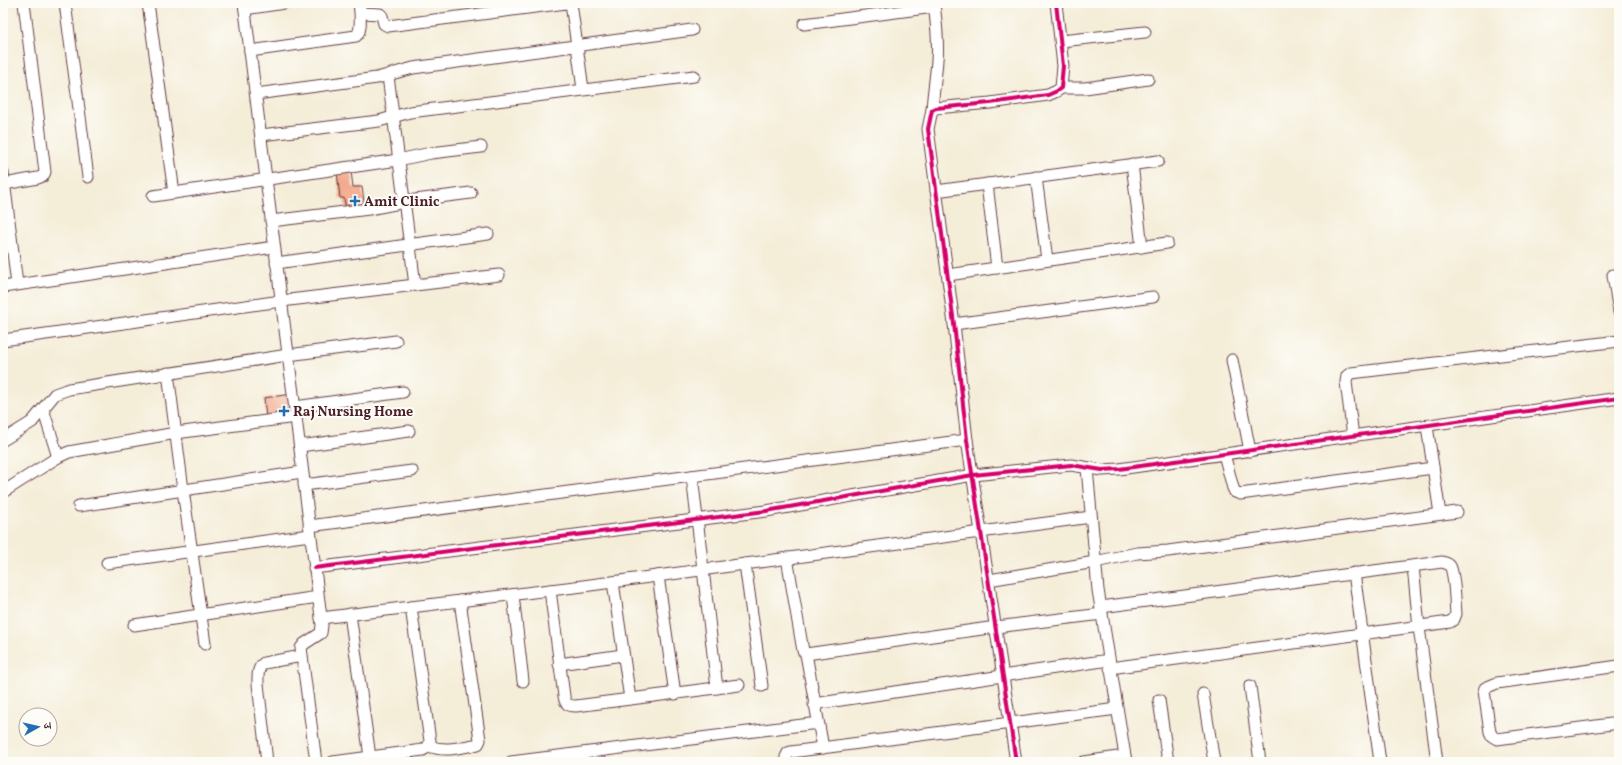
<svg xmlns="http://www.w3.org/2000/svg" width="1622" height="765" viewBox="0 0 1622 765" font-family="Vollkorn,'Noto Serif Devanagari',serif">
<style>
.building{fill:#f1a080}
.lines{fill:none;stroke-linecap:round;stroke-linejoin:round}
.minor-casing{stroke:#643e45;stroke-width:13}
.minor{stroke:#fff;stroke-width:11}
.cycleway-casing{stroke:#fdfcf7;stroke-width:6}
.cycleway{stroke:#d6006c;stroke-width:4}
.poi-dot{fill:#1f6fb2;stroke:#fdfcf7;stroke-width:1.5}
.labels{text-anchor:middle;stroke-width:4;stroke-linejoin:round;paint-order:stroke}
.poi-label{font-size:14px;font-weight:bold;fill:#4a1f2b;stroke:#fdfcf7;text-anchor:start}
</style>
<rect width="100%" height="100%" fill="#fdfcf7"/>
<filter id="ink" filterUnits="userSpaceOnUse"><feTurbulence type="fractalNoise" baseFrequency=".025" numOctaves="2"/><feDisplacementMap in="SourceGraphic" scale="8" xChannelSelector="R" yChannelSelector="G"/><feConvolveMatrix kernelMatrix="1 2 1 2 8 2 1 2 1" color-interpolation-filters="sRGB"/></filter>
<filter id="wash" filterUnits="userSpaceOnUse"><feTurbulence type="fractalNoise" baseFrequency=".012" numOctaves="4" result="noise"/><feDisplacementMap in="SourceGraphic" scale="16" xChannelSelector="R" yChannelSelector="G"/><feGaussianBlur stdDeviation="0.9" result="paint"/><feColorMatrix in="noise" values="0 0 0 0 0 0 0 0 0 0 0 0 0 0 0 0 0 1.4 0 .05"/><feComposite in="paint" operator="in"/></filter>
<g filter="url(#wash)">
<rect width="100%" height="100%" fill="#f4edd8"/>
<g id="blocks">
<g class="building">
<path d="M351,171L353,187H362L365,208L346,210L344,198H340L337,172Z"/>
<path d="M292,394L295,413L266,418L264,398Z"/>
</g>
</g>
</g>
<g filter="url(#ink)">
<use href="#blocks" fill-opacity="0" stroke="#643e45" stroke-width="1"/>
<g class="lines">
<defs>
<g id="minor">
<path d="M65,3L88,177"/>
<path d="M148,3L174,193"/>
<path d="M244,3L322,625L321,633L304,644L301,648L316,762"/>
<path d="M359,3L360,10L363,13L380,14L382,16L384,24L388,26L566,3"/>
<path d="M571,3L583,89"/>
<path d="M245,9L284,3"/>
<path d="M804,24L934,7"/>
<path d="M1061,41L1145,32"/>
<path d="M250,51L356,36C362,31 360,18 360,10"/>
<path d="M388,76L415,285"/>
<path d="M1061,88H1085L1148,79"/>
<path d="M256,94L377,78L413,68L692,30"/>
<path d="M932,110C933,93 936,76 937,60C939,41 936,22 934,3"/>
<path d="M261,135L379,121L410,112L694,76"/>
<path d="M1132,164L1142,247"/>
<path d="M3,173L17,284"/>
<path d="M1036,177L1047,260"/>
<path d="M4,184L38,178L43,176L45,172L24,3"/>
<path d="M987,184L997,268"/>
<path d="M936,191L1158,161"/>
<path d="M153,196L398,160L431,153L481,147"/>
<path d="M271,221L369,209L415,200L471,193"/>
<path d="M276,263L488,234"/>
<path d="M948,275L1167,243"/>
<path d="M1613,275L1619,312"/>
<path d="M3,287L274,247"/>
<path d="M954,324L1153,297"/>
<path d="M3,340L281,301L499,275"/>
<path d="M1232,360L1250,451"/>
<path d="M168,373L183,490L205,644"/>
<path d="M295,407L403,392"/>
<path d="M43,409L58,457"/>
<path d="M1427,426L1440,514"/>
<path d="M1353,436L1346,382L1347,376L1351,373L1619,341"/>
<path d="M3,440L32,422L55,394L69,389L288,355L396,341"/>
<path d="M300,446L409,431"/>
<path d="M1224,454L1233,488L1235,492L1240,494L1433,468"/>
<path d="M1087,468L1098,590L1126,762"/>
<path d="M692,476L717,688"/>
<path d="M304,485L412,471"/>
<path d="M3,492L58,457L69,452L176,433L296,417"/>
<path d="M79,506L302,472"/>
<path d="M309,526L967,440"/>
<path d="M787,558L803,651L806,654L996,627L1102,614"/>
<path d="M107,563L310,535"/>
<path d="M745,564L762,686"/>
<path d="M1413,566L1419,627L1437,762"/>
<path d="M314,568L766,511L973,475L1071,465L1102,470L1119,469L1619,398"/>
<path d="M1354,573L1380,762"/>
<path d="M658,576L675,694"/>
<path d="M989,580L1095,562L1137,553L1168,551L1457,512"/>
<path d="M613,582L630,699"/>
<path d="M550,590L564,696C565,704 568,706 576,706L739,685"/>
<path d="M513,595L523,681"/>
<path d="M1101,607L1442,562C1445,563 1448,563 1450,566C1455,574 1455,604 1456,614L1454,619L1450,622L1110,668"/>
<path d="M350,614L370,757"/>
<path d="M321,618L583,586L1091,517"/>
<path d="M134,625L318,597"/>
<path d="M806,654L823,748"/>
<path d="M559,664L623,655"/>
<path d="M1619,666L1497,683L1485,688L1484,691L1490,732L1492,736L1497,739L1619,723"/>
<path d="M1250,686L1260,762"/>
<path d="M1203,694L1214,762"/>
<path d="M1159,700L1168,762"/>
<path d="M814,704L1109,660"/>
<path d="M429,746C445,752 458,748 474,745L478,744L480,740L460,601"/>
<path d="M267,762L258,684C258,676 257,668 264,663L302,656"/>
<path d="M333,762L423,750L429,746L430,741L411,607"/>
<path d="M511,762L818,723"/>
<path d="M787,762L786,757L788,753L791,752L1117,709"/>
<path d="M1016,762L967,440L954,324L928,129L932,110L936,108L990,103L1048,95L1057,91L1061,88L1063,66L1056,3"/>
<path d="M1084,762L1125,756"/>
</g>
</defs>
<use href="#minor" class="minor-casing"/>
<use href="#minor" class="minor"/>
<defs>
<g id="cycleway">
<path d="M314,568L766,511L973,475L1071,465L1102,470L1119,469L1619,398"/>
<path d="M1016,762L967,440L954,324L928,129L932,110L936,108L990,103L1048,95L1057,91L1061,88L1063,66L1056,3"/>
</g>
</defs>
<use href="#cycleway" class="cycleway-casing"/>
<use href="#cycleway" class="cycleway"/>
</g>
</g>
<g class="poi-dot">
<path d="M353 195h4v4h4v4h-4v4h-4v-4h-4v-4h4z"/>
<path d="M282 405h4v4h4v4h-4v4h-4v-4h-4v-4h4z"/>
</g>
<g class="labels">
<g class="poi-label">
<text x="364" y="206">Amit Clinic</text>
<text x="293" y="416">Raj Nursing Home</text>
</g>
</g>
<rect width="1622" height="765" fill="none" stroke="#fdfcf7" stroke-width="16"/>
<g transform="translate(38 727) rotate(82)"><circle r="19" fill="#fdfcf7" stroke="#b5a4a5"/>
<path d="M0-3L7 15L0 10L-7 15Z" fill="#1f6fb2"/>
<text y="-6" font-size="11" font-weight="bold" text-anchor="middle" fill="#4a1f2b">उ</text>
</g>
</svg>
